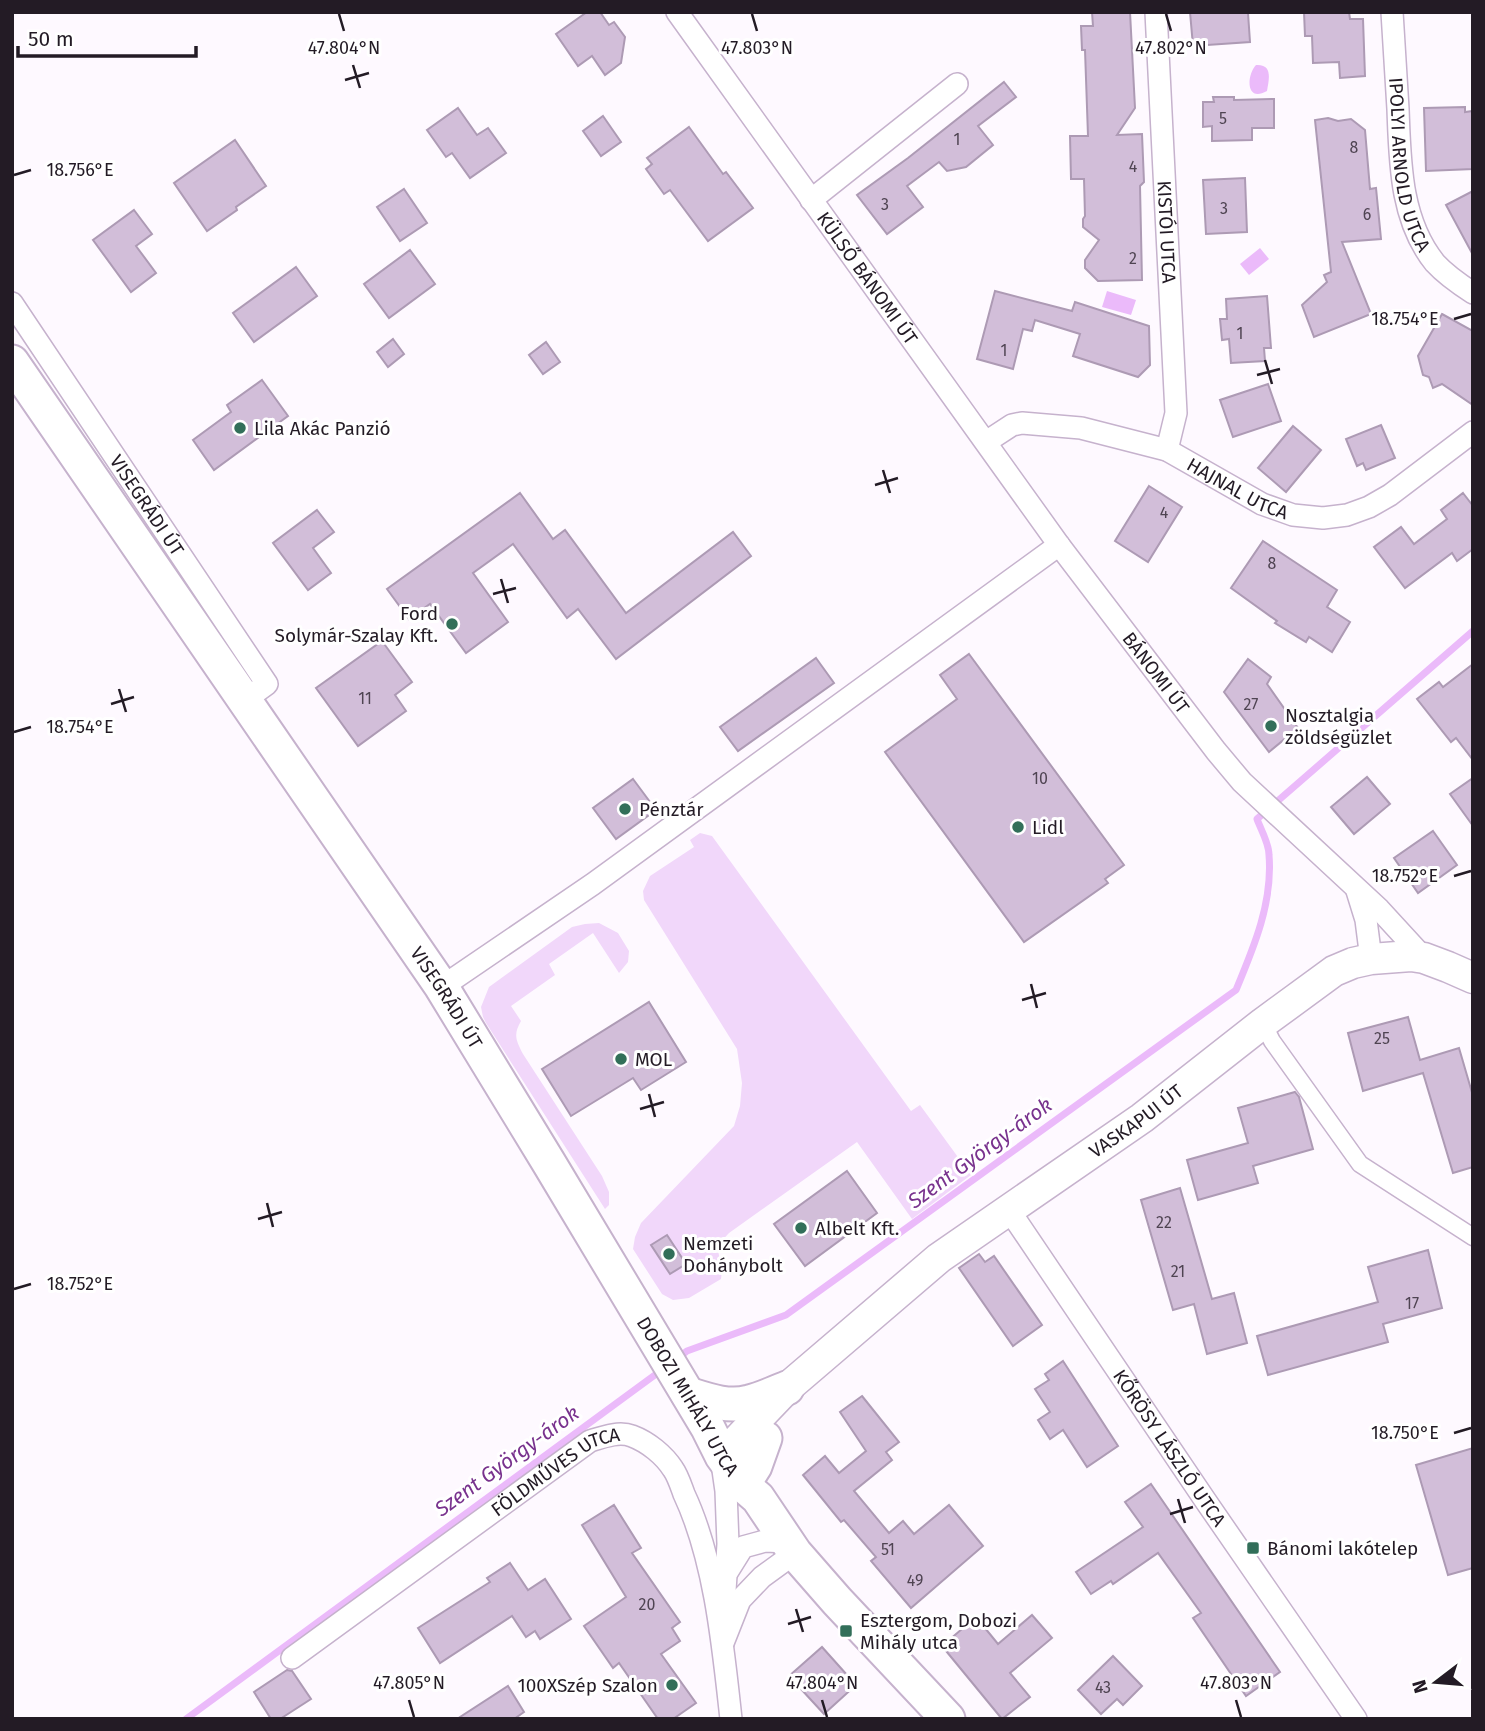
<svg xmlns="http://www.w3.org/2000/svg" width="1485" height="1731" viewBox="0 0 1485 1731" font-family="'Fira Sans',sans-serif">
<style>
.green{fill:#f1d7fa}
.water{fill:#ebbafa}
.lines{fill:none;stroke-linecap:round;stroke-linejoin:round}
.stream{stroke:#ebbafa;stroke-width:7}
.building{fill:#d2bed9;stroke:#ad9ab4;stroke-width:2}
.pedestrian-casing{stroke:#c6b2cd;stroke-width:19}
.minor-casing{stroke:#c6b2cd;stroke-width:24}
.secondary-casing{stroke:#c6b2cd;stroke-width:33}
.primary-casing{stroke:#c6b2cd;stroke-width:37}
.pedestrian{stroke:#fff;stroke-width:16}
.minor{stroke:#fff;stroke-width:21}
.secondary{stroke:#fff;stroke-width:30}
.primary{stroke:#fff;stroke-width:33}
.ticks{fill:none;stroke:#231b25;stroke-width:2.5}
.poi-dot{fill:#326f59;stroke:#fff;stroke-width:2.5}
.labels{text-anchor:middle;stroke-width:6;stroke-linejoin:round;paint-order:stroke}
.number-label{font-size:16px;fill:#4f4452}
.street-label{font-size:19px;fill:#231b25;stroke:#fff}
.poi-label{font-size:19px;fill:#231b25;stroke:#fff;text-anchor:start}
.water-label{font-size:21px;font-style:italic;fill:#79338e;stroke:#fff}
.ticks-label{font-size:18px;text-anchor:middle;fill:#231b25;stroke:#fff;stroke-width:6;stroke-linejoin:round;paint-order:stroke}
</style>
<rect width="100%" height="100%" fill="#fef9ff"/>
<g class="green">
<path d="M700,833L712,836L911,1111L920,1105L971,1175L912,1219L857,1142L729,1233L717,1246L722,1269L721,1279L689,1298L673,1300L662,1294L633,1249L635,1237L641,1223L734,1126L740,1106L742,1083L737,1049L644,900L643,891L650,876L694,847L690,840Z"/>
<path d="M599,923L618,933L629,951L628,962L619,973L593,933L549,964L555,975L511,1006L521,1021C513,1035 516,1040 523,1054L602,1176L609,1192V1205L605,1209L486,1023L483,1017L481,1007L489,987L572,927L585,924Z"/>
</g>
<g class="water">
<path d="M1256,65C1273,64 1269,79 1267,91C1246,103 1246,76 1256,65Z"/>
<path d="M1260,248L1269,259L1249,275L1240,264Z"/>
<path d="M1107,291L1136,300L1131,315L1102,307Z"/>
</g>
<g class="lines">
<g class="stream">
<path d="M678,1358L687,1351L786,1315L1236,990C1254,947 1273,902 1269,855C1269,843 1261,830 1257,819L1473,631"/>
<path d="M186,1719L663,1369"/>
</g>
</g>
<g class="building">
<path d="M587,12H600L609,25L614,22L625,37L621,63L605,75L592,56L578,66L556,34Z"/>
<path d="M1092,12H1130L1135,108L1117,135L1142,134L1144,182L1140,186L1142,280L1098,281L1085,268V260L1099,240L1083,227V219L1085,216L1084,179H1071L1070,136H1088L1085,50H1082L1081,26H1093Z"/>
<path d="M1190,12L1248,13L1250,42L1193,46Z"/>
<path d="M1304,12H1349L1350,19H1363L1365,76L1340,78L1339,62L1313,63L1312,36H1305Z"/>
<path d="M1004,82L1016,97L978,126L993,145L966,167L947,171L939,162L907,186L923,207L887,234L857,195L908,158Z"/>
<path d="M1213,97H1234V100L1274,99V128H1252V140L1212,141V126L1203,127V102H1214Z"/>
<path d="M1465,107V112L1473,111V169L1426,171L1424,108Z"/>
<path d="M458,108L477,135L488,128L506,153L470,178L452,153L446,157L427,130Z"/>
<path d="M603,116L621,142L601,156L583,131Z"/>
<path d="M1328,118L1338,121L1351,119L1365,130L1370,189L1376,188L1381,239L1342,242L1371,314L1314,337L1302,305L1327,282L1324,275L1331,272L1315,120Z"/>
<path d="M689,127L723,174L726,172L753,208L708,241L670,190L664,194L646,169L652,164L647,158Z"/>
<path d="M235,140L266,186L236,207L237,210L207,231L174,183Z"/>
<path d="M1245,178L1247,232L1206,234L1203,180Z"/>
<path d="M404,189L427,223L400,241L377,207Z"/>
<path d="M1473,191V255L1446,205Z"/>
<path d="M134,210L152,234L136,246L156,273L131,292L93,240Z"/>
<path d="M410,250L435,284L389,318L364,284Z"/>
<path d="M296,267L317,296L254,342L233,313Z"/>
<path d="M995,291L1072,311L1075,302L1149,326L1150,365L1138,377L1073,356L1080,334L1035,320L1032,331L1023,329L1013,369L977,359Z"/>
<path d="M1267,296L1271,348H1264L1265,361L1231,363L1229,339L1222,340L1220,319H1227L1226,299Z"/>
<path d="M1442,314L1473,331V405L1442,384L1433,388L1429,377L1423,375L1418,356Z"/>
<path d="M393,339L404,354L388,367L377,352Z"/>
<path d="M546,342L560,362L543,374L529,355Z"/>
<path d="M262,380L288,416L214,470L193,440L231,412L227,405Z"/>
<path d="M1268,384L1281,421L1233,437L1220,400Z"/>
<path d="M1381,425L1395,458L1366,470L1363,463L1357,466L1346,439Z"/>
<path d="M1293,426L1321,450L1286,492L1258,468Z"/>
<path d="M1149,486L1182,507L1148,562L1115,541Z"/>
<path d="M520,493L553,539L565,530L626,613L733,532L751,556L616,659L578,609L567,618L513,544L473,573L508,622L466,653L430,604L409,619L387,589Z"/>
<path d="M1463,493L1473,506V549L1457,561L1452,553L1405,588L1374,547L1401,527L1414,544L1447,519L1441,510Z"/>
<path d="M317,510L334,532L313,548L331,573L308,590L273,543Z"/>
<path d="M1263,541L1337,590L1327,607L1350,622L1332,652L1309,637L1306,642L1275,623L1277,621L1231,588Z"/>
<path d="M382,641L412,682L395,695L406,711L358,746L316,688Z"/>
<path d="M969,654L1124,865L1105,879L1108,883L1024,942L885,752L957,699L940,675Z"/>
<path d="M816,658L834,683L738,751L720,727Z"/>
<path d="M1248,659L1271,677L1267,684L1298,728L1269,752L1224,692Z"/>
<path d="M1473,664V760L1456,738L1451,742L1417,699L1439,682L1443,687Z"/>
<path d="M1367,777L1390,804L1354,834L1331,807Z"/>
<path d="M1473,778V826L1450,794Z"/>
<path d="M633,779L656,810L616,839L593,808Z"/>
<path d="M1433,831L1457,865L1418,893L1394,858Z"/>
<path d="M649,1002L686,1062L641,1090L633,1078L571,1116L542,1069Z"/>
<path d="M1408,1017L1420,1060L1459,1048L1473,1096V1167L1453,1173L1423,1073L1363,1091L1348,1033Z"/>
<path d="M1295,1092L1299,1097L1313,1149L1253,1166L1258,1183L1198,1200L1187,1160L1248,1143L1238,1108Z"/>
<path d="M847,1171L877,1213L805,1266L774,1224Z"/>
<path d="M1180,1188L1212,1299L1234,1293L1247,1343L1207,1354L1194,1304L1173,1310L1141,1200Z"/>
<path d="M667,1235L686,1264L670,1274L651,1245Z"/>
<path d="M1428,1250L1442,1308L1383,1324L1388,1342L1268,1375L1257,1336L1378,1302L1368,1267Z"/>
<path d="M979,1254L985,1262L994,1256L1042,1325L1013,1346L959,1268Z"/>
<path d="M1063,1361L1118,1446L1087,1467L1063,1430L1050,1439L1038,1420L1050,1412L1035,1389L1049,1380L1045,1374Z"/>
<path d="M862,1396L899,1442L886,1452L892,1460L854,1491L889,1533L903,1521L914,1534L949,1505L983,1546L911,1608L871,1561L876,1557L844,1520L841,1522L803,1475L825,1456L839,1473L866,1451L840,1412Z"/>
<path d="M1473,1448V1568L1448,1575L1416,1465Z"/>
<path d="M1151,1484L1280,1672L1246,1696L1193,1618L1201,1613L1158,1553L1113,1584L1111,1581L1091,1594L1076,1572L1143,1527L1125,1502Z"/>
<path d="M614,1505L641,1548L632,1553L680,1622L672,1628L680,1641L661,1654L696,1703L673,1719H658L619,1663L613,1668L584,1626L626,1597L582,1525Z"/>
<path d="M510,1563L528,1590L545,1579L571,1619L540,1639L535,1631L526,1637L512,1616L440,1663L418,1628L490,1582L487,1578Z"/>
<path d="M1032,1615L1052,1638L1010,1673L1030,1697L1002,1719L942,1646L976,1617L998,1644Z"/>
<path d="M822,1647L856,1685L824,1714L789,1676Z"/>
<path d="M1113,1656L1142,1686L1123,1705L1117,1699L1101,1714L1078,1690Z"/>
<path d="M287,1670L292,1671L311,1699L280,1719H271L254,1692Z"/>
<path d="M508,1686L524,1712L514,1719H457Z"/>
</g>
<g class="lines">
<defs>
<path id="pedestrian" d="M1263,1023L1272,1041L1360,1164L1473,1237"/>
<g id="minor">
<path id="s1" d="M677,12L1059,545L1216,751L1242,782L1379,909L1424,958"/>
<path id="s2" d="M1156,12L1176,413L1167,450"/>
<path id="s3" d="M1392,12C1394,44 1396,77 1398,109C1400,161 1400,220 1435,263C1446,275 1459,284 1473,293"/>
<path d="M811,200L957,84"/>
<path id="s4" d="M12,303L267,684L245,700"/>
<path id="s5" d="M986,442L1012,425L1022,423L1081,428L1167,450L1262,504L1293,515L1323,518L1347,515L1369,507L1390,495L1473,432"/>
<path d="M1357,891L1366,920L1371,959"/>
<path d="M441,986L452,980L593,884L1059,545"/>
<path id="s6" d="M1009,1210L1205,1500L1356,1719"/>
<path d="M722,1463L726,1491L728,1544L724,1606"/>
<path d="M728,1571L743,1547L765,1541L787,1542"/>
<path d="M723,1643L740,1600L762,1577L795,1553"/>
<path id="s7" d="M292,1658L590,1441C603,1437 619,1431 632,1436C648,1442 664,1455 673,1469C678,1476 681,1486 684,1494C715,1560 723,1646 731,1719"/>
</g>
<g id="secondary">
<path id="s8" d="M722,1456L787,1388L939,1258L1142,1118L1263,1023L1334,971L1353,963L1371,959L1411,956L1424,958L1448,967L1473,978"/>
</g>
<g id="primary">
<path id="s9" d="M12,362L441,986L549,1163L708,1428L722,1456L743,1485L758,1498L795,1553L837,1601L948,1719"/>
<path d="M688,1394C707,1400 729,1408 749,1402C762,1399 774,1393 787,1388"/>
<path d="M743,1485L755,1466L765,1438"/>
</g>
</defs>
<use href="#pedestrian" class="pedestrian-casing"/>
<use href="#minor" class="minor-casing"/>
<use href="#secondary" class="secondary-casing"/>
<use href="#primary" class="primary-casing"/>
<use href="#pedestrian" class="pedestrian"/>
<use href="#minor" class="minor"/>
<use href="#secondary" class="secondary"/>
<use href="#primary" class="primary"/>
</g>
<path class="ticks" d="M339,14L344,31M752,14L757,31M1166,14L1171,31M353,65L360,88M345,80L369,73M14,175L31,170M1454,319L1471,314M1265,360L1272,384M1257,375L1280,369M883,470L890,493M875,485L898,478M501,579L508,603M493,594L516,588M119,689L126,712M111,704L134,697M14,732L31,727M1454,876L1471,871M1031,984L1037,1008M1022,1000L1046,993M649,1094L655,1117M640,1109L664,1102M267,1203L273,1227M258,1219L282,1212M14,1289L31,1284M1454,1433L1471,1428M1178,1499L1185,1523M1170,1514L1193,1507M796,1609L803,1632M788,1624L811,1617M409,1700L414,1717M822,1700L827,1717M1236,1700L1241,1717"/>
<g class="poi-dot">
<circle cx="240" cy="428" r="7"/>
<circle cx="452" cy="624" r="7"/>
<circle cx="1271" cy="726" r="7"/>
<circle cx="625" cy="809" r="7"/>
<circle cx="1018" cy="827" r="7"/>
<circle cx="621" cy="1059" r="7"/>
<circle cx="801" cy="1228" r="7"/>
<circle cx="669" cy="1254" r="7"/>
<rect x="1246" y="1541" width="14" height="14" rx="3.5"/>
<rect x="839" y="1624" width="14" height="14" rx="3.5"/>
<circle cx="672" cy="1685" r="7"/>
</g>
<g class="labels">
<g class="number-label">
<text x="1223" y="124">5</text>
<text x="957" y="145">1</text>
<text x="1354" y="153">8</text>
<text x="1133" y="172">4</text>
<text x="885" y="210">3</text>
<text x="1224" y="214">3</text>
<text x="1367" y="220">6</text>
<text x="1133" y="264">2</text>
<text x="1240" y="339">1</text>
<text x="1004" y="356">1</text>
<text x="1164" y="518">4</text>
<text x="1272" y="569">8</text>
<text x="365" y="704">11</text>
<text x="1251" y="710">27</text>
<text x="1040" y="784">10</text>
<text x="1382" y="1044">25</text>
<text x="1164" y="1228">22</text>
<text x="1178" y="1277">21</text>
<text x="1412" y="1309">17</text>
<text x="888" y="1555">51</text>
<text x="915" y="1586">49</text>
<text x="647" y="1610">20</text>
<text x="1103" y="1693">43</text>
</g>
<g class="street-label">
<text dy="7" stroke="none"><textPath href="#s3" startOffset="154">IPOLYI ARNOLD UTCA</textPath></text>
<text dy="7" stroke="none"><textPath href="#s2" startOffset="220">KISTÓI UTCA</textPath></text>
<text dy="7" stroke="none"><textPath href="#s1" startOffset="327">KÜLSŐ BÁNOMI ÚT</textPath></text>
<text dy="7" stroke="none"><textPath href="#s5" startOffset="270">HAJNAL UTCA</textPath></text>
<text dy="7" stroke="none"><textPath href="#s4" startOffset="243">VISEGRÁDI ÚT</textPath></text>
<text dy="7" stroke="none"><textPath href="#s1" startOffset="816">BÁNOMI ÚT</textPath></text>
<text dy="7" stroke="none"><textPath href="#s9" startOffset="770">VISEGRÁDI ÚT</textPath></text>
<text dy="7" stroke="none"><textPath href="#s8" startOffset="534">VASKAPUI ÚT</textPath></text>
<text dy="7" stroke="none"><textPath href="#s9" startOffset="1236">DOBOZI MIHÁLY UTCA</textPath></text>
<text dy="7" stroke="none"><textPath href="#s6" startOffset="287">KŐRÖSY LÁSZLÓ UTCA</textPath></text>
<text dy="7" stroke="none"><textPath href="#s7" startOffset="324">FÖLDMŰVES UTCA</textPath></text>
</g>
<g class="poi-label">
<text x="254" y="435">Lila Akác Panzió</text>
<text x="438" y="620" text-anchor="end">Ford<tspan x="438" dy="22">Solymár-Szalay Kft.</tspan></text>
<text x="1285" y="722">Nosztalgia<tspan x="1285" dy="22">zöldségüzlet</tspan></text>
<text x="639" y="816">Pénztár</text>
<text x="1032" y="834">Lidl</text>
<text x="635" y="1066">MOL</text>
<text x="815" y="1235">Albelt Kft.</text>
<text x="683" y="1250">Nemzeti<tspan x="683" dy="22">Dohánybolt</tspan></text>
<text x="1267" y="1555">Bánomi lakótelep</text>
<text x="860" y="1627">Esztergom, Dobozi<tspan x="860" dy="22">Mihály utca</tspan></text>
<text x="658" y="1692" text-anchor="end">100XSzép Szalon</text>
</g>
<g class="water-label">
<text transform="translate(980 1153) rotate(-36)" y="7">Szent György-árok</text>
<text transform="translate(507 1461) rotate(-36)" y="7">Szent György-árok</text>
</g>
</g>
<g class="ticks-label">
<text x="344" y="54">47.804°N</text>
<text x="757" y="54">47.803°N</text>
<text x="1171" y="54">47.802°N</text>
<text x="80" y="176">18.756°E</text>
<text x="1405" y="325">18.754°E</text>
<text x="80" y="733">18.754°E</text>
<text x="1405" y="882">18.752°E</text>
<text x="80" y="1290">18.752°E</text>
<text x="1405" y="1439">18.750°E</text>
<text x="409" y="1689">47.805°N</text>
<text x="822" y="1689">47.804°N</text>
<text x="1236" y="1689">47.803°N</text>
</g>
<rect width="1485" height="1731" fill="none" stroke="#231b25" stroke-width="28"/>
<g transform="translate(1436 1682) rotate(254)" stroke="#ffffff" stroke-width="5" paint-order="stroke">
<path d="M0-5L12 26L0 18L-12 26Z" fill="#231b25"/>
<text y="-10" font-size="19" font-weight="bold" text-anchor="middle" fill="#231b25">N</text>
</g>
<path d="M18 46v10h178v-10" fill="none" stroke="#231b25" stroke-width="3.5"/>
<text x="28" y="46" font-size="21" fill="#231b25" stroke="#ffffff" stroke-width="5" paint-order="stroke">50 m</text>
</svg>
